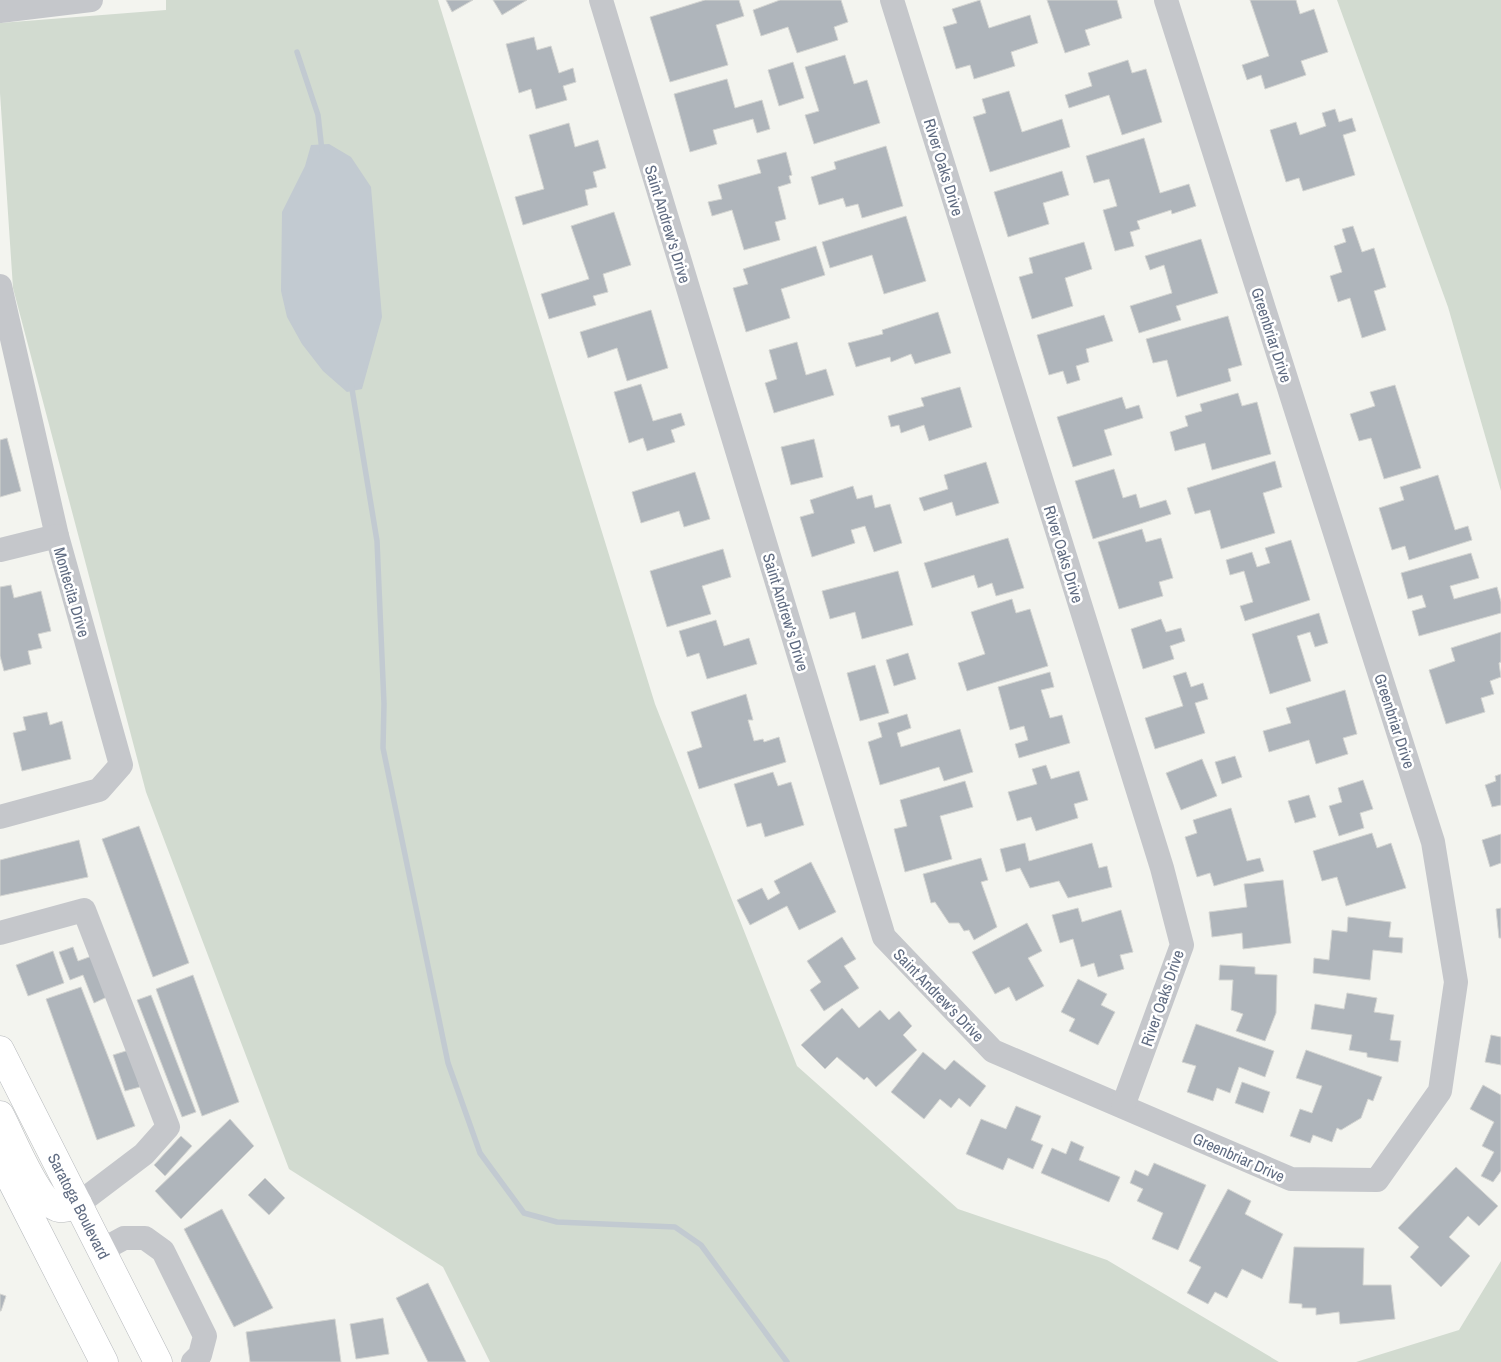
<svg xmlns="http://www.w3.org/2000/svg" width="1501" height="1362" viewBox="0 0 1501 1362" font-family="'Archivo Narrow',sans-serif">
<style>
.green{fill:#d2dbd0}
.water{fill:#c2cad1}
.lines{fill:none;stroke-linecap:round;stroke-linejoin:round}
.stream{stroke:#c2cad1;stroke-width:5.5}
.building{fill:#afb5bb;stroke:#d4d5d2}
.major-casing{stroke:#b5b8bc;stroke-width:29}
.minor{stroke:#c5c7cb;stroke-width:24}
.major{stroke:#fff;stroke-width:28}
.labels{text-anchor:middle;stroke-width:5;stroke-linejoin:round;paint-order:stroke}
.street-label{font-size:16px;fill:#606c82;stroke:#fff}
</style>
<rect width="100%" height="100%" fill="#f3f4ef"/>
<g class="green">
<path d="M166,0H438L655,704L797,1066L958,1209L1107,1260L1279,1362H490L443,1267L289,1169L146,792L13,288L0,93V23L166,10Z"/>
<path d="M1337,0H1501V491L1448,307Z"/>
<path d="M1501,1261V1362H1356L1459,1330Z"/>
</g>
<path class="water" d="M329,144L351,157L371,187L382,317L362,389L347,392L323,371L302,344L287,317L281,291L282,212L305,166L311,145Z"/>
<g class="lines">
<g class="stream">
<path d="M297,52L318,115L322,151"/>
<path d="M351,383L377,541L384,704L383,748L448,1063L480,1153L524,1213L557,1222L675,1227L701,1245L787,1362"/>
</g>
</g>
<g class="building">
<path d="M446,0H473L452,12Z"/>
<path d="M493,0H527L502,15Z"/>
<path d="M705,0H739L744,16L716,25L728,65L670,82L650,17Z"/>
<path d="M780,0H841L848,22L834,27L838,40L797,53L788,27L761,36L753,10Z"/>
<path d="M980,0L989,28L1030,15L1038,43L1011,52L1015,66L974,79L970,65L956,69L943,27L957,23L952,9Z"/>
<path d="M1047,0H1117L1122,18L1085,30L1090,45L1065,53Z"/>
<path d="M1250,0H1296L1300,14L1314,9L1328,52L1301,61L1306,75L1265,89L1261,75L1247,80L1242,65L1269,56Z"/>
<path d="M534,37L537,50L551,46L559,73L573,68L576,82L563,86L567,100L536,109L531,89L519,93L506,44Z"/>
<path d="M845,55L854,84L867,80L880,123L814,144L805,115L819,111L805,67Z"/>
<path d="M1128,60L1132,73L1146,69L1162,122L1122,135L1109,95L1069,108L1065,95L1092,86L1088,73Z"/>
<path d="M793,62L804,98L779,106L768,70Z"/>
<path d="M727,79L735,108L762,100L770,129L757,133L753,119L713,130L717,144L690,152L674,94Z"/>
<path d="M1009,91L1022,132L1062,119L1070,147L990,172L973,117L986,113L982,99Z"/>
<path d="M1335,109L1339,122L1352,118L1356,131L1343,135L1355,175L1303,191L1299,178L1286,182L1270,130L1296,122L1300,135L1326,126L1322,113Z"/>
<path d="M569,123L575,147L598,140L606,168L593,172L597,187L585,190L588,205L523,225L515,197L544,189L529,135Z"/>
<path d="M1144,138L1160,193L1189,184L1196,206L1172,214L1171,210L1137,221L1140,229L1130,232L1134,246L1115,251L1103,210L1117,206L1109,179L1094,183L1086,156Z"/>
<path d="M886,146L903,206L862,218L858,204L846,207L843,198L819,205L811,177L836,169L834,162Z"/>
<path d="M786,152L792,175L789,176L791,183L778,187L786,219L775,222L780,240L744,250L732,210L712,216L708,202L722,199L718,185L761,173L757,160Z"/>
<path d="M1062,171L1069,195L1043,203L1049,224L1008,237L994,192Z"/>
<path d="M614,212L631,265L603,274L608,292L593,296L596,305L549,319L541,294L589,279L571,226Z"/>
<path d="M906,216L926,281L884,294L872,255L830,268L822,242Z"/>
<path d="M1353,226L1362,252L1374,248L1386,287L1374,291L1386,330L1362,338L1350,298L1338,302L1330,276L1342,272L1334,246L1346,242L1342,229Z"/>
<path d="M1201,239L1218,293L1176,306L1181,320L1139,333L1130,306L1172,293L1164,265L1150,270L1145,256Z"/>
<path d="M1084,242L1092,269L1065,278L1073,306L1032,319L1019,277L1033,273L1029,258Z"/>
<path d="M816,246L825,275L781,289L790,318L746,332L733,288L748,284L743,269Z"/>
<path d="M651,310L668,368L627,381L617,348L588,358L580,332Z"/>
<path d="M938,312L951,353L915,364L911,354L891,362L890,357L856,367L848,343L883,334L882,330Z"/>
<path d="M1104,315L1113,341L1086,349L1089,362L1076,366L1080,380L1067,384L1063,371L1049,375L1037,335Z"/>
<path d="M1228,316L1242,365L1228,369L1231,381L1177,397L1167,360L1153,363L1146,339Z"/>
<path d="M797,342L806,375L826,369L834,395L774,413L765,383L777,379L769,350Z"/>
<path d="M641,384L653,421L681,413L685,425L671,430L675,442L647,451L643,438L629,443L614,392Z"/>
<path d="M1395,385L1421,468L1384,479L1371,438L1359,441L1350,414L1375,406L1370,392Z"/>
<path d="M960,387L972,427L929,441L924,425L901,433L899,425L891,427L888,416L924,406L921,398Z"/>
<path d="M1238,393L1242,406L1257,402L1271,454L1212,470L1205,443L1175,451L1170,432L1188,426L1185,416L1202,411L1200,404Z"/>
<path d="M1122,397L1126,409L1139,405L1143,418L1104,430L1112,455L1073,467L1057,417Z"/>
<path d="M7,438L21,491L0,497V440Z"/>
<path d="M814,439L823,477L791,485L781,447Z"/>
<path d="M1275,461L1282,487L1263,493L1275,533L1221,549L1210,510L1195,514L1187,488Z"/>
<path d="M986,462L999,503L956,516L952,502L924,511L919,498L948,489L944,475Z"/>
<path d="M1114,469L1123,498L1136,494L1140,508L1166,500L1171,514L1093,539L1075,481Z"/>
<path d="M695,472L710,519L684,527L679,511L641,523L632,492Z"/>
<path d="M1438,475L1455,530L1468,526L1472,540L1409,560L1405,546L1392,550L1379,508L1404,500L1400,487Z"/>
<path d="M853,486L857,499L872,495L875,508L890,504L902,543L874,552L865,526L851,530L855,543L812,557L800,517L814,513L810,500Z"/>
<path d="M1142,529L1146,542L1161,538L1173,578L1159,582L1163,596L1119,609L1098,542Z"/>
<path d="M1008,538L1024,588L996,596L992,583L978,588L974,575L932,588L924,563Z"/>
<path d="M1291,540L1310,600L1245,621L1240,606L1253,602L1244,571L1230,575L1226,560L1252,552L1257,567L1270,563L1265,548Z"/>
<path d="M723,549L731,577L702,586L711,614L667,627L650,571Z"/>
<path d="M1471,553L1479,578L1450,586L1454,599L1497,587L1501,602V613L1419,636L1412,611L1426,607L1422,595L1408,599L1401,573Z"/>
<path d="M898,571L913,625L862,639L855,612L830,619L822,591Z"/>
<path d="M11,585L14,598L41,591L51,631L38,634L42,648L28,651L31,664L4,671L0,656V587Z"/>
<path d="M1012,599L1016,613L1030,609L1048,666L967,691L958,663L985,654L971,612Z"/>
<path d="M1319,613L1328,643L1315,647L1310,632L1297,636L1311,681L1270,694L1252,634Z"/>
<path d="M1161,619L1166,632L1181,628L1185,641L1170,646L1174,659L1143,669L1131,629Z"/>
<path d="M716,620L724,646L749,638L757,664L707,679L699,653L687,657L679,631Z"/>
<path d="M1501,632V662L1499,663L1501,677L1490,681L1494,694L1481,698L1485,712L1446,724L1429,670L1455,661L1451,648Z"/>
<path d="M908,653L916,679L894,686L886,660Z"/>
<path d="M875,665L889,713L860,721L847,673Z"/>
<path d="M1050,672L1054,687L1041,690L1050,718L1062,715L1070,743L1019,758L1015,744L1028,740L1024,726L1010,730L998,687Z"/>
<path d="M1186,672L1191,687L1203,683L1208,699L1195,703L1205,733L1155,749L1145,718L1183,706L1173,676Z"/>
<path d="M1345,690L1357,734L1343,738L1348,754L1316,764L1309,740L1269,752L1263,731L1291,723L1286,708Z"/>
<path d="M746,694L753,720H748L754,741L763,739L764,742L779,737L786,762L699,789L687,752L702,747L691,712Z"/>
<path d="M47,712L50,725L62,721L71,759L22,771L13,733L26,730L23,717Z"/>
<path d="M907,714L911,728L897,733L901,747L960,729L973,772L944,781L939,767L880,785L868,742L882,737L878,723Z"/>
<path d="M1235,756L1242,777L1222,784L1215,762Z"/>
<path d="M1202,759L1217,796L1181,810L1166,773Z"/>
<path d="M1046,765L1051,779L1079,771L1088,800L1074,804L1078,818L1036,831L1031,817L1017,821L1008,792L1037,784L1032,769Z"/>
<path d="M773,772L778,786L791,782L804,825L765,837L761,823L747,827L734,784Z"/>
<path d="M1501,774V805L1492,807L1485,785L1496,781L1495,776Z"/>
<path d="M1363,780L1373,809L1360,813L1364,828L1339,836L1329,806L1342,802L1338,788Z"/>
<path d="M965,781L973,807L940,816L952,859L905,872L894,829L907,826L900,800Z"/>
<path d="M1309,795L1316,817L1295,823L1288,801Z"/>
<path d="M1231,808L1247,861L1260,858L1264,871L1214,886L1210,873L1197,877L1185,837L1197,833L1193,820Z"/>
<path d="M139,826L189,963L153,977L102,839Z"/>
<path d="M1372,833L1377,848L1391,843L1406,888L1346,906L1337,877L1322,881L1313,851Z"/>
<path d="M1501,834V863L1490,867L1482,840Z"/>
<path d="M79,840L88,877L0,896V860Z"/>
<path d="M1025,843L1029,861L1092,843L1099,868L1107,866L1112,887L1068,898L1059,881L1030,888L1020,868L1006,872L1000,849Z"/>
<path d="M981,858L988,880L981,882L997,927L974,940L969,930L964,931L959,923H949L935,902L931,903L923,874Z"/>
<path d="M811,862L836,912L799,930L787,906L750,925L737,900L762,888L768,900L780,893L774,881Z"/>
<path d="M1283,880L1291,943L1243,949L1242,933L1212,937L1209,912L1247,907L1244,884Z"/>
<path d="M1078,908L1082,922L1121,910L1133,952L1120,955L1124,969L1098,977L1094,963L1081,967L1073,939L1060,943L1052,915Z"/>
<path d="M1501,908V938H1499L1496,909Z"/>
<path d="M1348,917L1391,922L1389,937L1403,938L1402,953L1373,950L1370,980L1313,973L1314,958L1329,960L1332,930L1347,932Z"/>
<path d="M1027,923L1042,951L1028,958L1044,986L1016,1001L1009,987L995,994L972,952Z"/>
<path d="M842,937L856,959L844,966L859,988L824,1011L810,990L821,982L807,961Z"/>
<path d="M73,947L78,961L92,956L107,997L94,1003L83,975L70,980L59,952Z"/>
<path d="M53,951L64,983L28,996L16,965Z"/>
<path d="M1220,965L1255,967V974L1277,975L1276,1013L1265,1041L1236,1031L1243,1014L1231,1010L1233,980H1219Z"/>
<path d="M193,975L239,1102L202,1116L156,989Z"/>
<path d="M1078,979L1107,994L1101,1005L1115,1012L1098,1045L1069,1031L1075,1019L1061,1012Z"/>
<path d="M81,987L135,1126L97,1140L46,999Z"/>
<path d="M1347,993L1377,998L1374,1012L1394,1015L1390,1040L1401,1041L1398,1062L1367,1057V1053L1349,1050L1352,1035L1311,1029L1315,1004L1344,1009Z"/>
<path d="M151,995L196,1112L182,1117L137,1000Z"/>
<path d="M842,1008L859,1028L880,1010L889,1020L899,1011L912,1026L903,1035L917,1050L876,1087L867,1077L864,1080L837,1057L825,1069L801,1045Z"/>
<path d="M1196,1024L1274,1051L1265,1077L1239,1067L1230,1093L1217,1088L1213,1101L1187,1092L1196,1066L1182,1062Z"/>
<path d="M1491,1035L1501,1037V1065L1485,1062Z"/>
<path d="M129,1050L140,1087L125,1091L113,1055Z"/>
<path d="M1306,1050L1382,1077L1373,1101L1368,1099L1361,1118L1341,1130L1337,1128L1332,1142L1313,1135L1310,1143L1290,1136L1300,1109L1312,1113L1322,1086L1296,1078Z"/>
<path d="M923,1052L945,1070L954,1060L986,1086L970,1107L959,1098L951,1108L940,1099L924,1119L891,1092Z"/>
<path d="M1242,1082L1270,1092L1263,1113L1235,1103Z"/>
<path d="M1483,1085L1501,1095V1171L1493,1182L1481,1176L1494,1152L1482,1146L1494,1122L1470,1109Z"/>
<path d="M1016,1106L1041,1116L1031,1140L1043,1145L1033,1169L1008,1158L1003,1170L966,1154L981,1119L1006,1129Z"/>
<path d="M230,1119L254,1146L181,1219L155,1191Z"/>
<path d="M181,1136L192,1146L165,1176L154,1165Z"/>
<path d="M1071,1141L1084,1147L1079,1160L1120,1177L1109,1202L1041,1173L1052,1148L1066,1154Z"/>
<path d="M1154,1163L1206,1185L1178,1250L1152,1239L1163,1213L1137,1201L1143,1189L1130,1183L1135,1170L1148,1176Z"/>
<path d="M1456,1167L1498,1206L1479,1226L1468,1216L1449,1237L1470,1256L1441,1287L1410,1257L1419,1247L1398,1228Z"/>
<path d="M265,1178L285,1198L269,1215L248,1195Z"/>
<path d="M1228,1189L1251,1201L1245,1214L1283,1234L1262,1279L1242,1269L1227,1298L1215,1292L1208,1304L1187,1293L1201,1267L1189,1261Z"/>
<path d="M222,1209L273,1308L234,1327L184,1229Z"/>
<path d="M1294,1247L1364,1248L1363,1285H1391L1395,1319L1340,1324L1339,1312L1316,1315V1308H1302V1304L1289,1303Z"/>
<path d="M428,1283L466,1362H428L396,1298Z"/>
<path d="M0,1294L6,1296L1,1311H0Z"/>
<path d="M383,1318L389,1354L356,1359L350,1324Z"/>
<path d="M335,1319L341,1362H250L246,1332Z"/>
</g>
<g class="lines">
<defs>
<g id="major">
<path d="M0,1050L158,1362"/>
<path d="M0,1115C11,1135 37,1204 59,1208C65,1209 73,1205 78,1204"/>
<path d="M0,1158L104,1362"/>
</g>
</defs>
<use href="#major" class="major-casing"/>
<g class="minor">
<path d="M601,0L884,937L993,1051L1291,1179L1377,1180L1440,1091L1456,982L1433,842L1166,0"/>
<path d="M892,0L1162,868L1182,945L1123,1106"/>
<path d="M0,11L91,0"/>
<path d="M0,286L57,536L121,765L99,790L0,817"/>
<path d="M0,550L57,536"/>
<path d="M0,933L84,910L168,1127L144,1154L78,1204"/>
<path d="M102,1250L124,1238H145L163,1251L205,1336L200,1355L193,1362"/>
</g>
<use href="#major" class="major"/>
</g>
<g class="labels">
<g class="street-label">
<text transform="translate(944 167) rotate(73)" y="6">River Oaks Drive</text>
<text transform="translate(668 224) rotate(73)" y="6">Saint Andrew's Drive</text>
<text transform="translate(1272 335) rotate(72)" y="6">Greenbriar Drive</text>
<text transform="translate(1064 554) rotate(73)" y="6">River Oaks Drive</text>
<text transform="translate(72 592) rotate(74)" y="6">Montecita Drive</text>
<text transform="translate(786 612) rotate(73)" y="6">Saint Andrew's Drive</text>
<text transform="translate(1395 721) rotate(72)" y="6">Greenbriar Drive</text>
<text transform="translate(939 995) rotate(46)" y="6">Saint Andrew's Drive</text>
<text transform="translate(1162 998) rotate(-71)" y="6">River Oaks Drive</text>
<text transform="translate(1239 1157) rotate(24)" y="6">Greenbriar Drive</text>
<text transform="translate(79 1206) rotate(63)" y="6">Saratoga Boulevard</text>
</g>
</g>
</svg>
